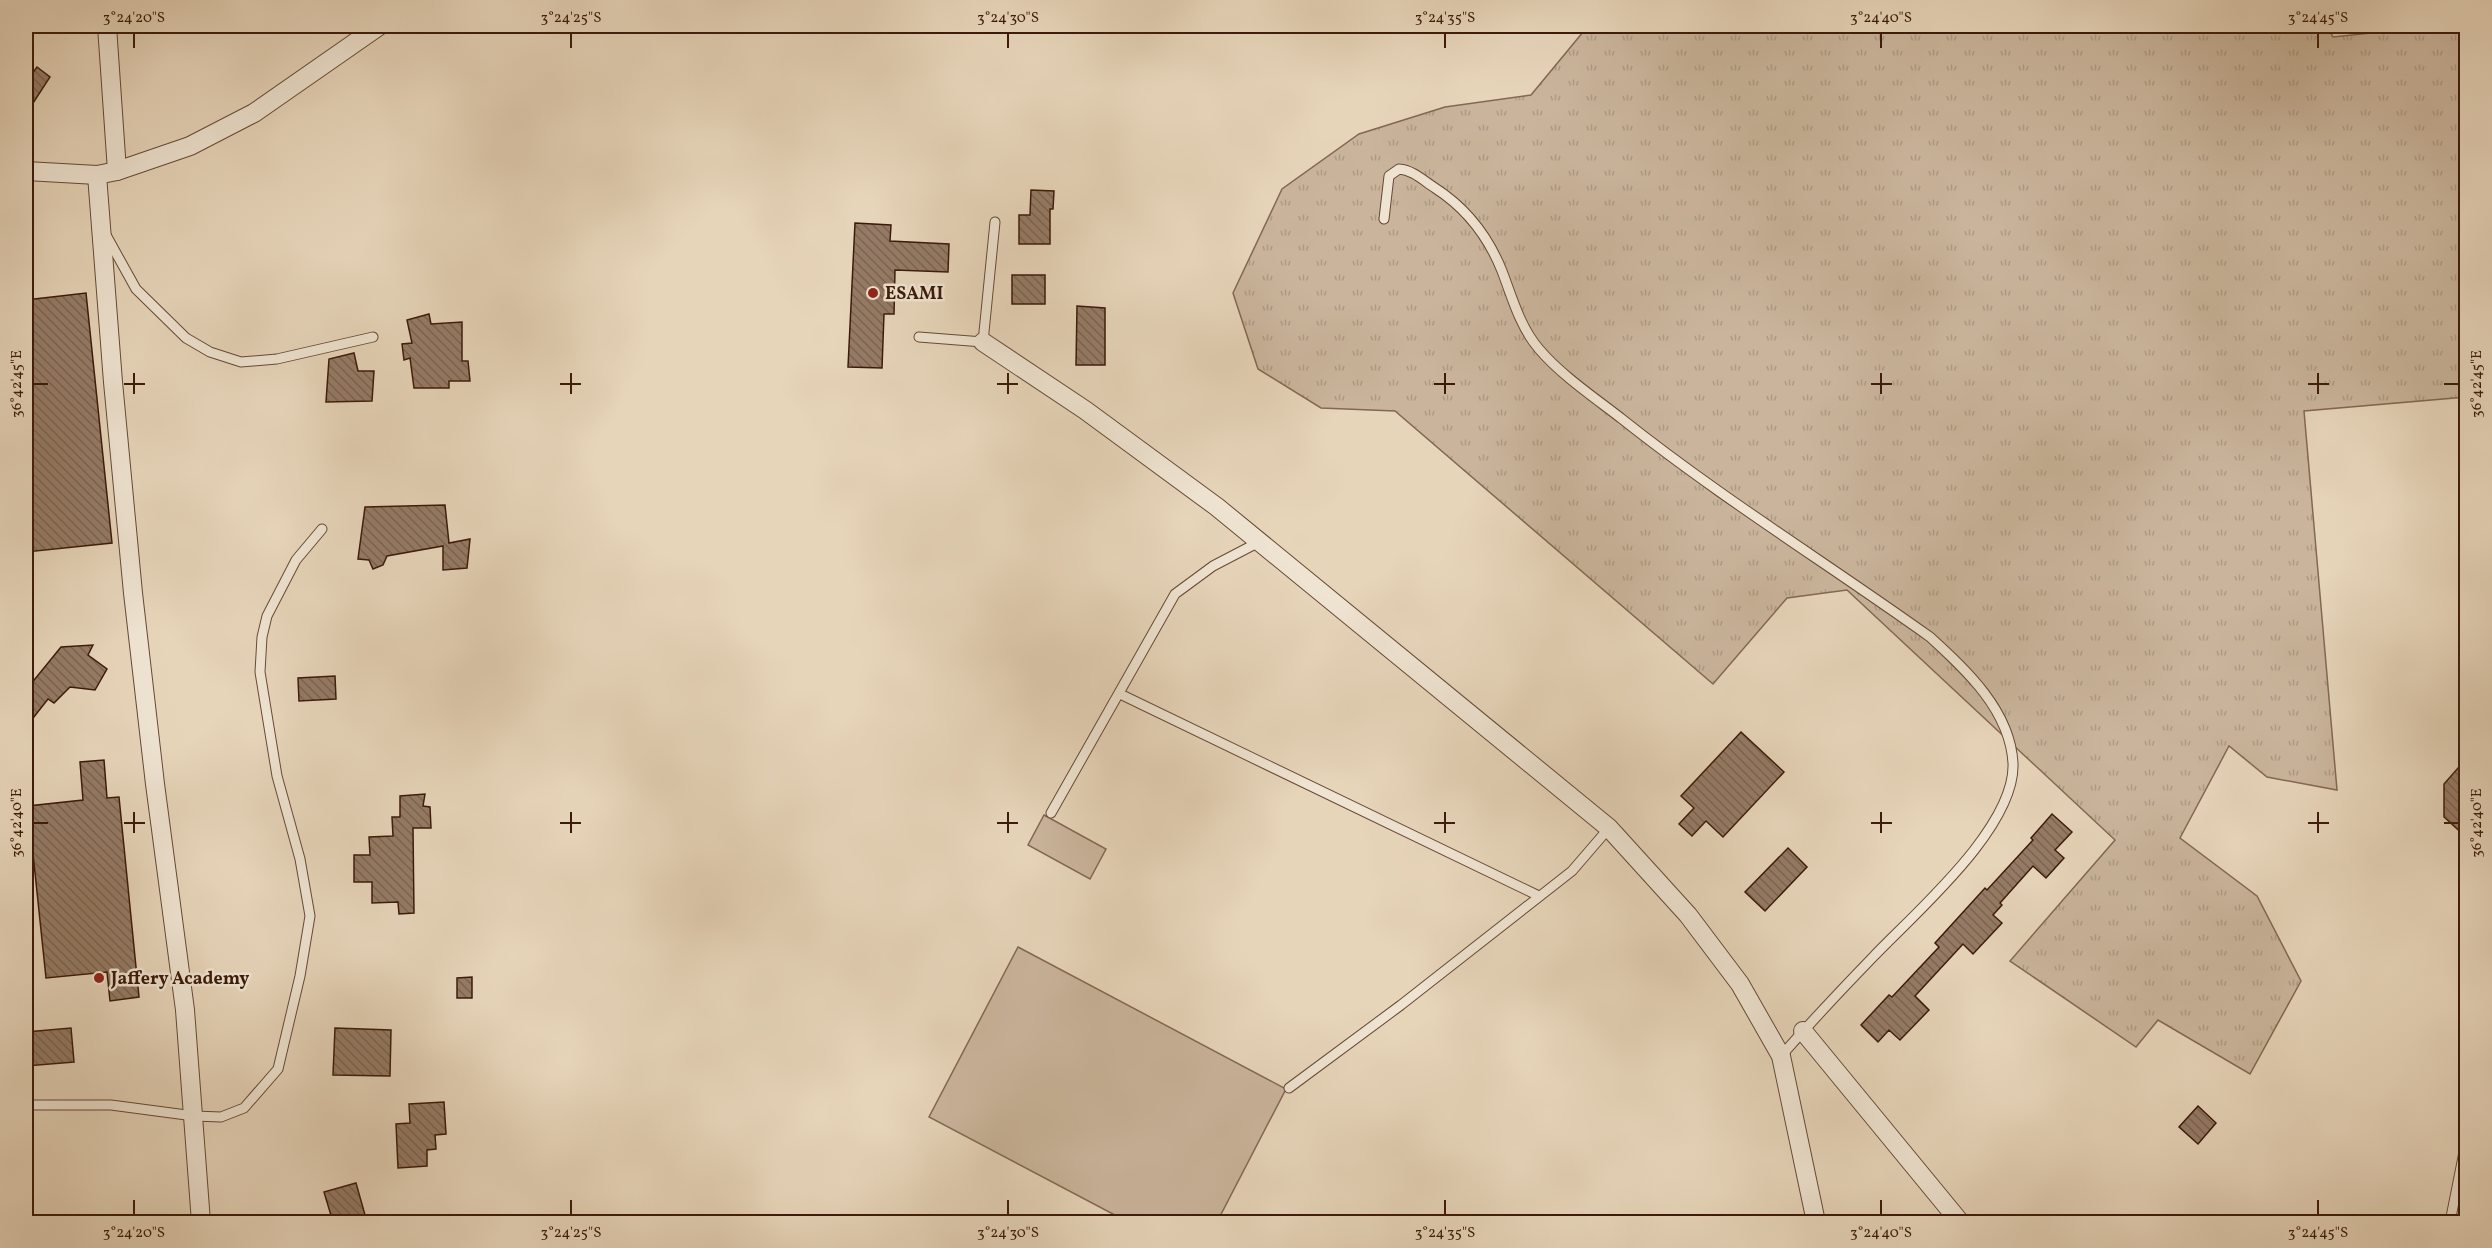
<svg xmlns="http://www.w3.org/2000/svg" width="2492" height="1248" viewBox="0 0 2492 1248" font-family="Vollkorn,serif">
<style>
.grass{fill:url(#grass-tufts);stroke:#836853;stroke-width:1.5}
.garden{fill:#cab59c;stroke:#836853;stroke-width:1.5}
.building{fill:url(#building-back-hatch);stroke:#3c1a0a;stroke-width:1.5}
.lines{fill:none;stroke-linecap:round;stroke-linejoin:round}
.service-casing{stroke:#674936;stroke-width:11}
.minor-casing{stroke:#674936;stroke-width:20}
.service{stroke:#efe4d2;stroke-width:9}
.minor{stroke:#efe4d2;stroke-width:18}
.ticks{fill:none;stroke:#3c1a0a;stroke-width:2}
.poi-dot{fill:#8f2418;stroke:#efe4d2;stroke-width:2}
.labels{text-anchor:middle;stroke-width:5;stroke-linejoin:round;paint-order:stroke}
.poi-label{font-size:18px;font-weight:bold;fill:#3c1a0a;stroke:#efe4d2;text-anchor:start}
.neatline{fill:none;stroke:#3c1a0a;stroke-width:2}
.ticks-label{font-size:15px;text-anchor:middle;fill:#3c1a0a}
</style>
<defs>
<pattern id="grass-tufts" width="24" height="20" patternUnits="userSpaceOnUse" patternTransform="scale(1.5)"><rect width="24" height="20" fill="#cab59c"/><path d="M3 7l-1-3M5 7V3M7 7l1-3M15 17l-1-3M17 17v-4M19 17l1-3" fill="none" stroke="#ae9b85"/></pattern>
<pattern id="building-back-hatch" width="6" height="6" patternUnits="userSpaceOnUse" patternTransform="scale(1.5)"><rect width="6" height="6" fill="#957b66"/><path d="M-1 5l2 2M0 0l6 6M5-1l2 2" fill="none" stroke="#7b6452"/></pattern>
</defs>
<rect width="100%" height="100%" fill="#e7d5ba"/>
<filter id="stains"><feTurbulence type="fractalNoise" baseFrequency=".00333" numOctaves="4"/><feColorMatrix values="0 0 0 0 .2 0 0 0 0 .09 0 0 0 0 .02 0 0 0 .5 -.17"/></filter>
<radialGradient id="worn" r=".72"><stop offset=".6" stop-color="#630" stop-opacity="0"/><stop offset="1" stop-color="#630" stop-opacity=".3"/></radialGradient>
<path class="grass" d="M1588,26H2327L2333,37L2439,26H2466V397L2304,411L2337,790L2267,777L2229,746L2180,838L2257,896L2301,981L2250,1074L2158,1020L2136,1047L2010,961L2115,840L1847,590L1787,598L1713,684L1395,411L1321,408L1258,369L1233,293L1282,189L1359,134L1445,107L1531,95Z"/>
<g class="garden">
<path d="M1044,815L1106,849L1090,879L1028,845Z"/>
<path d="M1018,947L1286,1089L1217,1222H1128L929,1117Z"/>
</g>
<g class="building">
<path d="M37,67L50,77L26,114V82Z"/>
<path d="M1031,190L1054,191L1053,209H1050V244H1019V215H1030Z"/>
<path d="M855,223L891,225L890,241L949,244L948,272L895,270L894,314H884L882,368L848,367Z"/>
<rect x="1012" y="275" width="33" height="29"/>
<path d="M86,293L112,543L26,552V300Z"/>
<path d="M1077,306L1105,308V365H1076Z"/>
<path d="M429,314L431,324L462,322V361H468L470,381H449V388H414L410,358L404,360L402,344L412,343L407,320Z"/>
<path d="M354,353L358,371H374L372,401L326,402L329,359Z"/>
<path d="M445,505L449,543L470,539L467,568L443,570V546L387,556L383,565L373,569L369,560L358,559L365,507Z"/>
<path d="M93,645L88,655L107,669L95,690L70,687L54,703L48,699L26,727V690L61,647Z"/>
<path d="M335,676L336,699L299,701L298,678Z"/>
<path d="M1741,732L1784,772L1723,837L1706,821L1692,836L1679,824L1694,808L1681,796Z"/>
<path d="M2466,759V837L2444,817V784Z"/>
<path d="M104,760L107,798L119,797L139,997L110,1001L107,972L46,978L28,806L83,800L80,762Z"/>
<path d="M425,794L423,806L430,807L431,828H413L414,913L399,914L398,902L372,903V882H354V855H370L369,837L393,836L392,817H400V796Z"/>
<path d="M2052,814L2072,832L2055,850L2064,858L2046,878L2033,866L2000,903L2002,905L1993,915L2002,923L1973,954L1963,944L1915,996L1929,1010L1900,1040L1889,1030L1878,1042L1861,1025L1889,995L1892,997L1939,947L1935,943L1985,888L1987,890L2033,840L2031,838Z"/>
<path d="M1788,848L1807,867L1765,911L1745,892Z"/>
<path d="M472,977V998H457V978Z"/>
<path d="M71,1028L74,1062L26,1066V1032Z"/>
<path d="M335,1028L391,1030L390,1076L333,1075Z"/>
<path d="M444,1102L446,1134L435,1135L436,1149L427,1150V1166L398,1168L396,1124L410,1123L409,1104Z"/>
<path d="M2198,1106L2216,1123L2198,1144L2179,1127Z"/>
<path d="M356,1183L367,1222H333L324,1192Z"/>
</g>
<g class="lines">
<defs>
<g id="service">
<path d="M1384,219L1389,176L1399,169C1413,170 1424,181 1435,188C1466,208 1488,236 1502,271C1512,297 1520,327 1539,349C1561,375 1595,398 1622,419C1720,497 1828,564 1930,637C1966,670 2010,710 2013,763C2016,827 1915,913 1874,956C1842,989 1811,1022 1781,1056"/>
<path d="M106,235L136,289L186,338L210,352L241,362L277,359L373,337"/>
<path d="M919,337L983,342L995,222"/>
<path d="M1120,694L1539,896"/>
<path d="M1051,813L1175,594L1213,566L1261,541"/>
<path d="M1289,1088L1401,1005L1572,871L1609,828"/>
<path d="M26,1105H111L194,1116L221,1117L244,1108L278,1069L300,976L310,916L300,859L277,776L260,672L262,637L267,616L296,560L322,529"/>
<path d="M2450,1222L2466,1142"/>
</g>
<g id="minor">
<path d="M107,26L117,171"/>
<path d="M26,171L97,175L117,171L190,146L254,113L379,26"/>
<path d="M97,175L113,382L133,593L155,784L185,1010L201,1222"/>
<path d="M983,342L1085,410L1217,507L1609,828L1688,915L1740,984L1781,1056L1816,1222"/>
<path d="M1803,1031L1960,1222"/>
</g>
</defs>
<use href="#service" class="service-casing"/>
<use href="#minor" class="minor-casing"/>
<use href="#service" class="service"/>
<use href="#minor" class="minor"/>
</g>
<path class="ticks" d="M134,33V48M571,33V48M1008,33V48M1445,33V48M1881,33V48M2318,33V48M134,373V394M571,373V394M1008,373V394M1445,373V394M1881,373V394M2318,373V394M33,384H48M124,384H145M560,384H581M997,384H1018M1434,384H1455M1871,384H1892M2308,384H2329M2444,384H2459M134,812V833M571,812V833M1008,812V833M1445,812V833M1881,812V833M2318,812V833M33,823H48M124,823H145M560,823H581M997,823H1018M1434,823H1455M1871,823H1892M2308,823H2329M2444,823H2459M134,1200V1215M571,1200V1215M1008,1200V1215M1445,1200V1215M1881,1200V1215M2318,1200V1215"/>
<g class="poi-dot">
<circle cx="873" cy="293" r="6"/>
<circle cx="99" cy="978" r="6"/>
</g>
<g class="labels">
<g class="poi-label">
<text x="885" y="299">ESAMI</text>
<text x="111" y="984">Jaffery Academy</text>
</g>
</g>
<rect width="2492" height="1248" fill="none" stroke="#e7d5ba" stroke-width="66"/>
<rect x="33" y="33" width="2426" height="1182" class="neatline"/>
<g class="ticks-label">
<text x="134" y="22">3°24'20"S</text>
<text x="571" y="22">3°24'25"S</text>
<text x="1008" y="22">3°24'30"S</text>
<text x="1445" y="22">3°24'35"S</text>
<text x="1881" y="22">3°24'40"S</text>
<text x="2318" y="22">3°24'45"S</text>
<text transform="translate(2476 384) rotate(-90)" y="5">36°42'45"E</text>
<text transform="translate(16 384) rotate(-90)" y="5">36°42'45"E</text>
<text transform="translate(2476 823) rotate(-90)" y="5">36°42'40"E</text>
<text transform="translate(16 823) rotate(-90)" y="5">36°42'40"E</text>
<text x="134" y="1237">3°24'20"S</text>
<text x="571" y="1237">3°24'25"S</text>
<text x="1008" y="1237">3°24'30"S</text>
<text x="1445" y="1237">3°24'35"S</text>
<text x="1881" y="1237">3°24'40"S</text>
<text x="2318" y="1237">3°24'45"S</text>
</g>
<rect width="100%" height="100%" filter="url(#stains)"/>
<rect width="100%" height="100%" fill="url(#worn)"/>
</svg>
